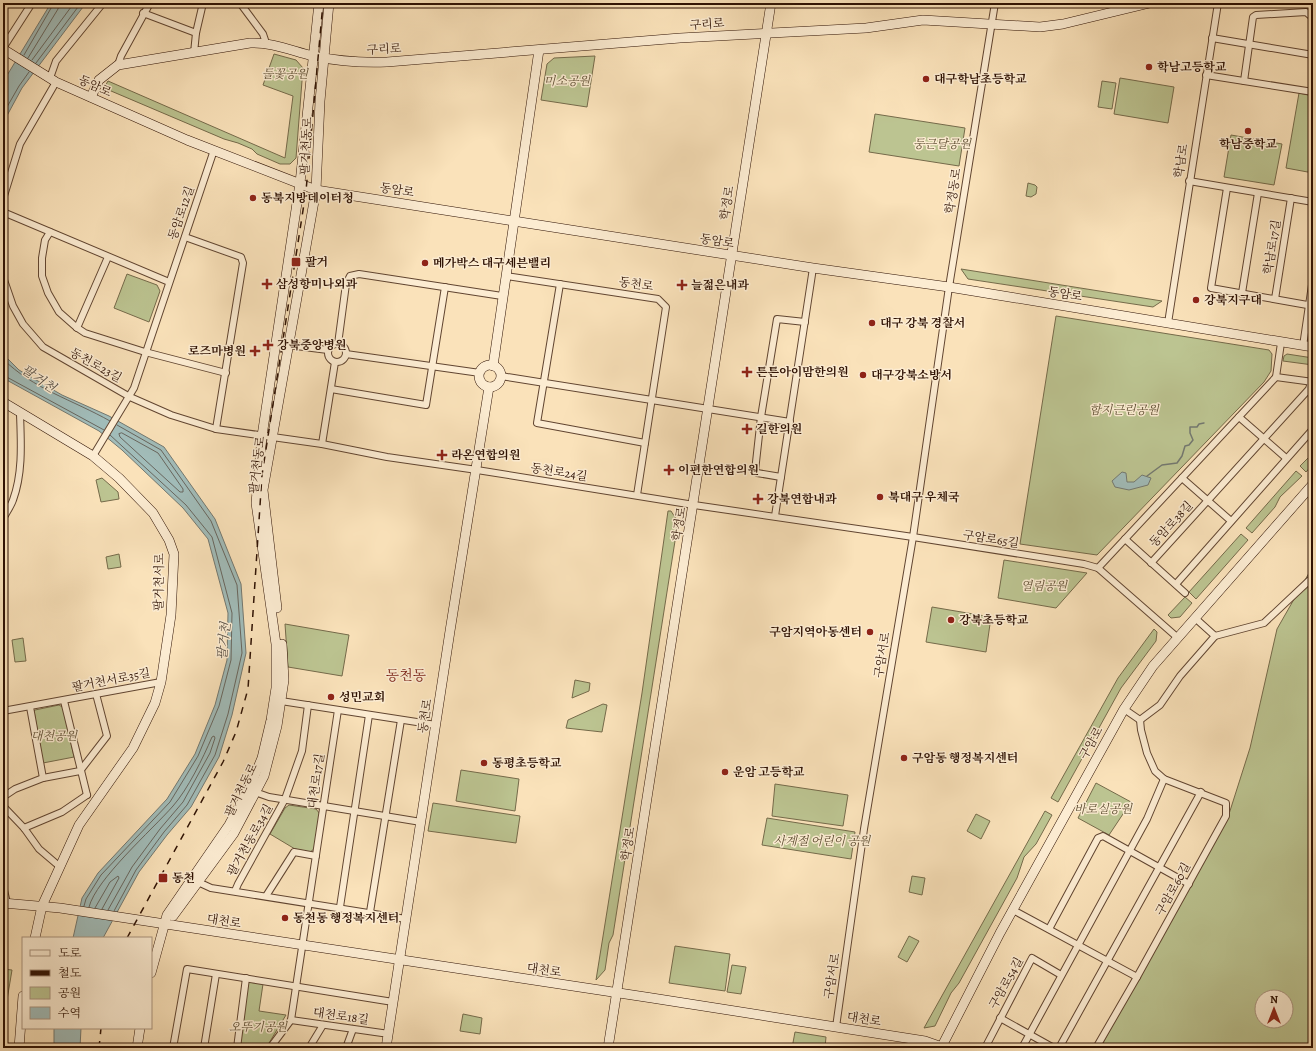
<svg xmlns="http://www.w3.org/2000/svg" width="1316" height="1051" viewBox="0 0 1316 1051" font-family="Alegreya,'Noto Serif KR',serif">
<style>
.green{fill:#bcc491;stroke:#756a4a;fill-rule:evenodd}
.water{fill:#a1bcb9;stroke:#737870}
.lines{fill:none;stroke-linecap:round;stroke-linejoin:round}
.shore{stroke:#68665e;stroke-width:1}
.stream{stroke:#737870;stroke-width:1.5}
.street-casing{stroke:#614531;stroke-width:8}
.secondary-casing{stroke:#2e1103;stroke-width:10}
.street{stroke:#fcecd2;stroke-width:6}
.secondary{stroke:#fcecd2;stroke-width:9}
.rail{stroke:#2e1103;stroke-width:1.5;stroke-dasharray:7 7;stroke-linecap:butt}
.poi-dot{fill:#8f2418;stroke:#fcecd2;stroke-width:1.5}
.labels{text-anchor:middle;stroke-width:3;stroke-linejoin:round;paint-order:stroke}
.street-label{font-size:12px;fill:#2e1103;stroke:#fcecd2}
.poi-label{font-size:12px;font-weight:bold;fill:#2e1103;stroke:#fcecd2;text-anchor:start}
.park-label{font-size:12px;font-style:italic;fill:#605035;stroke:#fcecd2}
.water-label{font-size:13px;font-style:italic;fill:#564d43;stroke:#fcecd2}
.quarter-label{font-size:14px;fill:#7a1f14;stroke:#fcecd2}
</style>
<rect width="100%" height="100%" fill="#fae2ba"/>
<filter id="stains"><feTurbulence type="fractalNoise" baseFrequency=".005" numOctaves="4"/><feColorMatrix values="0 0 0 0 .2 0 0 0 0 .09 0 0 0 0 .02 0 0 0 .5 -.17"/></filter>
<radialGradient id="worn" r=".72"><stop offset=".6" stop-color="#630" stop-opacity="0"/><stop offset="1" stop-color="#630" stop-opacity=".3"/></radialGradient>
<g class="green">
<path d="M274,54L296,60L303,68L296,158L290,164H280L257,154L252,149L238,143L224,139L104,88L108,81L285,158L293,96L263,85Z"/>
<path d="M595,56L587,107L541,100L547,64L554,58Z"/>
<path d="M1120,78L1174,87L1168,123L1114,114Z"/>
<path d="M1102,81L1116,83L1112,109L1098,107Z"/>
<path d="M1299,93L1313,96V173L1286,168Z"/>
<path d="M875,114L965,128L959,166L869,152Z"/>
<path d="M1231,135L1282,144L1274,185L1224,177Z"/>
<path d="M1028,183L1035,185L1037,187L1036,194L1031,197L1026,196Z"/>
<path d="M961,269L1162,301L1153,307L968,279Z"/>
<path d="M127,274L157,285L160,291L149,322L114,308Z"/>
<path d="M1056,316L1269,350L1272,354L1271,371L1264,382L1097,555L1020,544Z"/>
<path d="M1287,354L1313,358V365L1283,361L1284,356Z"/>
<path d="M1313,453V464L1306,472L1300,466Z"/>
<path d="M1296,471L1302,476L1280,497L1275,507L1252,533L1246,528Z"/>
<path d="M102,478L118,492L119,499L101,502L96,480Z"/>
<path d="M668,511H671L678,522L613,935L609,943L605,970L596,980L642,693Z"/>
<path d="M1241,534L1248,540L1196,599L1189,592Z"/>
<path d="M119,554L121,567L108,569L106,557Z"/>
<path d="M1004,560L1087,573L1056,608L998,598Z"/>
<path d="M1313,566V1048H1100L1229,814L1250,748L1277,629ZM1262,997H1286V1021H1262Z"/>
<path d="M1185,597L1192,603L1180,617L1171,618L1168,615Z"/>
<path d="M932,607L991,617L986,652L926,642Z"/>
<path d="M285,624L349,635L342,676L288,667Z"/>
<path d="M1154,629L1157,632L1156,641L1121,688L1058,802L1051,798L1118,678Z"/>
<path d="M23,638L26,661L15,662L12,640Z"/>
<path d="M575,680L590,683L589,691L572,698Z"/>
<path d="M603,704L607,705L602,732L566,728L568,720Z"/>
<path d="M59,705L64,708L74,757L43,763L34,711L35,710Z"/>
<path d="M461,770L519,779L515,811L456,801Z"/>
<path d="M1096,783L1131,802L1109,835L1078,818Z"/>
<path d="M775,784L848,795L843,826L772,816Z"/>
<path d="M433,803L520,816L516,843L428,831Z"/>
<path d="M289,805L316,809L320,814L314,849L310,852L295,849L270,834L285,808Z"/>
<path d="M1045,811L1052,815L1036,844L1024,857L1017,878L959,983L951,993L935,1026L924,1028Z"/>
<path d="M976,814L990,821L981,839L967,831Z"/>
<path d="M767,818L855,832L851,859L762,845Z"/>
<path d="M912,876L925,878L922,895L909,892Z"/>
<path d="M909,936L919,941L907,962L898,957Z"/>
<path d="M675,946L730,954L725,991L669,983Z"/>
<path d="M732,965L746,967L741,994L727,992Z"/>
<path d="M3,969L12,970L7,1000H3Z"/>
<path d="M248,982L263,984L259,1011L286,1015L266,1048H239Z"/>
<path d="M463,1014L482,1018L480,1034L460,1031Z"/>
<path d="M795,1032L826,1037L825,1048H792Z"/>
</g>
<g class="water">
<path d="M51,3H86L22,88L3,123V82Z"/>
<path d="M3,354L19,370L62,395L109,416L164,447L215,519L241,584L246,653L232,715L219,757L191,807L167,835L139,872L103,938H73L82,898L98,873L167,799L195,754L215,705L227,660L228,613L208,539L183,508L122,450L99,431L3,378Z"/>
<path d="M1122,472L1126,473L1127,482H1134L1142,475L1151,478L1148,485L1129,490L1115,487L1112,481Z"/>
<path d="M54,1028H81L80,1048H54Z"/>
</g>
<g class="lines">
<g class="shore">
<path d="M24,55L54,3"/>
<path d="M28,58L58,9L59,3"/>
<path d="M32,60L74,3"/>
<path d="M36,63L81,3"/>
<path d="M3,114L19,86L29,72"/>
<path d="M3,359C33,389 73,400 110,421"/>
<path d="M3,375L104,430"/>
<path d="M122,433L158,453L183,489V492H180L120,437L119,434Z"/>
<path d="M84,906L86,899L101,875L170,802L198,756L219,706L231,660L232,613L212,537L186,505L110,435"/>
<path d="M89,907C96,879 152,830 173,806C188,789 203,758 212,737L214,736L215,738L210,753L183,802L160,829L132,867L108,910"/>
<path d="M95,908L110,882L118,876L119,878L102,909"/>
<path d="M114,911L136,870L164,832L187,805L215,755L228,714L242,653L237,585L211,521L161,450L117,425"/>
</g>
<path class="stream" d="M1147,476L1162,465L1177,463L1182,456L1185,446L1189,445L1193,440L1190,433V427H1197L1199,424L1204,423"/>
<defs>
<g id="street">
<path d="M240,3L263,34L266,43"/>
<path d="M143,13L196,33"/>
<path d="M1212,38L1313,55"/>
<path d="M3,48L32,3"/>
<path d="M194,53L196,33L203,3"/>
<path d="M118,65L121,56L150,3"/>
<path d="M1206,75L1313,92"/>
<path d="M50,78L56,61L103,3"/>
<path d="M1244,81L1253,17L1256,15L1306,12L1313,18"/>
<path d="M1189,181L1313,202"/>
<path d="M1227,188L1211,288L1313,306"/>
<path d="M3,199L20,144L56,82"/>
<path d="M3,212L169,282"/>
<path d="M50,232L45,240L42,258V276L48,293L59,312L76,327L85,333L145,352L226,373"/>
<path d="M185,237L241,257L243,263L216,429"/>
<path d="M506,276L658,299L666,307L637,495"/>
<path d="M3,277L13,306L23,324L43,347L130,397L171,415L216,429L322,444L387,457L477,470L694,505L913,537L1084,564L1098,568L1178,638"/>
<path d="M560,284L537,423L645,443"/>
<path d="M1242,293L1258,193"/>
<path d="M1275,299L1291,198"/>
<path d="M1168,323L1218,3"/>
<path d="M77,328L108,257"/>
<circle cx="337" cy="353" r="9"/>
<path d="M338,344L346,284L350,276L359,274L502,296"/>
<path d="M288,345L328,350"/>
<path d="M1303,346L1313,278"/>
<path d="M346,354L480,373"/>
<path d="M501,376L790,422"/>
<path d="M1276,377L1313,382"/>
<path d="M331,389L426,405L445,287"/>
<path d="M1239,417L1286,458"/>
<path d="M322,444L335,362"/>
<path d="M93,456L134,388L214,150"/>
<path d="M781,477L757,473L755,471L761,417L777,319L805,322"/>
<path d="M1182,478L1231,521"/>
<path d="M775,516L813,268"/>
<path d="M3,519C6,513 11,506 13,500C23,473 21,442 20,414"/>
<path d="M1125,539L1185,593"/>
<path d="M1151,563L1309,389L1311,382"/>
<path d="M1098,568L1276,377L1281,343"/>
<path d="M1176,584L1313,429"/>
<path d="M1215,636L1264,623L1313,577"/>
<path d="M64,701L87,795"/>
<path d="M281,701L436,725"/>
<path d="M30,707L43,778"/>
<path d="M1124,709L1140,720"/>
<path d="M3,711L161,682"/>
<path d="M1140,720L1160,705L1180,676L1215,636L1195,618"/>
<path d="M255,792L269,797L421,822"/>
<path d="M3,797L15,789L43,778L80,771L107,736L96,694"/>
<path d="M3,806L24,828L39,849L59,866"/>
<path d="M24,828L62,812L87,795"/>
<path d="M198,882L211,888L406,919"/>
<path d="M3,886L7,903"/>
<path d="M235,891L238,884L285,799L302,751L308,705"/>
<path d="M266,896L294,852L316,856"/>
<path d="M340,907L369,715"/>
<path d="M1013,910L1137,977"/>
<path d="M370,912L401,720"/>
<path d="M1049,929L1098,838L1103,836L1189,884"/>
<path d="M1000,1018L1054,1048"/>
<path d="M291,1020L389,1034"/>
<path d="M836,1027L864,829L913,537L949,287L995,3"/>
<path d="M173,1048L187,969L393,1002"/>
<path d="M204,1048L216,974"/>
<path d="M237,1048L246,978"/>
<path d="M270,1048L291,1020L338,710"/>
<path d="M309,1048L323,1025"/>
<path d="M346,1048L353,1029"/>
<path d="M985,1048L1032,958L1061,975"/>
<path d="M1022,1048L1147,819L1164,779"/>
<path d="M1059,1048L1201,792"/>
<path d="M1096,1048L1137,977L1226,816V803L1164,779L1155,771L1147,753L1141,730L1140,720"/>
</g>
<g id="secondary">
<path d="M3,49L56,82L187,140L316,190L813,268L949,287L1313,347"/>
<path d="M91,97L99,80L118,65L250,43C272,42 292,51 313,56C337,61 363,63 387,62L680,38L866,28L923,20L1040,27L1063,24L1150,3"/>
<circle cx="490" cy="376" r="11"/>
<path d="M493,366L539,50"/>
<path d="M3,402L93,456L119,478L153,513L169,540L174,554L171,615L161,682L155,703L133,748L79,825L42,906L35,938"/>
<path d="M277,608L263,490L316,190L320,101L329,3"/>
<path d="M3,903L60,908L652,998L925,1041L942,1047"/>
<path d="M173,916L234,833L264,776L277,726L284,680L282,644"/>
<path d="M151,973L167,915L229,825L249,789L262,758L271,720L276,688V644L256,503L262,436L300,183L319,3"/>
<path d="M19,1048L23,996"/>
<path d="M137,1048L140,1028"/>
<path d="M386,1048L450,631L489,387"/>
<path d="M608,1048L771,3"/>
<path d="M941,1048L1000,933L1124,709L1153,666L1313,484"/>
</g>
</defs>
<use href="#street" class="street-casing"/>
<use href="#secondary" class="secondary-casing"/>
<use href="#street" class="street"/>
<use href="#secondary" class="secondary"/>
<g class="rail">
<path d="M127,938L223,762L236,732L248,689L262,475L306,191L323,3"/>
<path d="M99,1048L101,1028"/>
</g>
</g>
<g class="poi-dot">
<circle cx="1149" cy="67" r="4"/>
<circle cx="926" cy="79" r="4"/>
<circle cx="1248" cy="131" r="4"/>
<circle cx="253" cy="198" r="4"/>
<rect x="291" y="257" width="10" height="10" rx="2"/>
<circle cx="425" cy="263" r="4"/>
<path d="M265 278h4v4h4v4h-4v4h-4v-4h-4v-4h4z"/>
<path d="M680 279h4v4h4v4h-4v4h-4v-4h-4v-4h4z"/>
<circle cx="1196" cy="300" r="4"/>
<circle cx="872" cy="323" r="4"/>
<path d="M266 339h4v4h4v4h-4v4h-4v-4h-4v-4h4z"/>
<path d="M253 345h4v4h4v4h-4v4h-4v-4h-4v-4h4z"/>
<path d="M745 366h4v4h4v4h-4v4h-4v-4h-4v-4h4z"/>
<circle cx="863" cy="375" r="4"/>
<path d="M745 423h4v4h4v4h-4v4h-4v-4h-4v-4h4z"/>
<path d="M440 449h4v4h4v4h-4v4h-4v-4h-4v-4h4z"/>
<path d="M667 464h4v4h4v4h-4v4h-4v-4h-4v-4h4z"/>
<circle cx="880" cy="497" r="4"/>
<path d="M756 493h4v4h4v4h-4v4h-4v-4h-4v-4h4z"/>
<circle cx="951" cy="620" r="4"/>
<circle cx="870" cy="632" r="4"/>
<circle cx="331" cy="697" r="4"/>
<circle cx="904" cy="758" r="4"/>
<circle cx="484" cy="763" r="4"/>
<circle cx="725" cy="772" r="4"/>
<rect x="158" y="873" width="10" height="10" rx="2"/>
<circle cx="285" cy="918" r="4"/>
</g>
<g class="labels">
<g class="street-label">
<text transform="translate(707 24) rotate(-4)" y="4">구리로</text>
<text transform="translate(384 49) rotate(-3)" y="4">구리로</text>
<text transform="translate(95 86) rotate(24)" y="4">동암로</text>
<text transform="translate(306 146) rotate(-87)" y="4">팔거천동로</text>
<text transform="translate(1181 161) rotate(-81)" y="4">학남로</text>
<text transform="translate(397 190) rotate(9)" y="4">동암로</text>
<text transform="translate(953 191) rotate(-81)" y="4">학정동로</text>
<text transform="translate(727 203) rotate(-81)" y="4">학정로</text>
<text transform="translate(181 213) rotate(-71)" y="4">동암로12길</text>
<text transform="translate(717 241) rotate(9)" y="4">동암로</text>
<text transform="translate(1272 247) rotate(-81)" y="4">학남로17길</text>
<text transform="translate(636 284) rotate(8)" y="4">동천로</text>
<text transform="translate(1065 294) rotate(9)" y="4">동암로</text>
<text transform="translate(96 365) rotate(29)" y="4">동천로23길</text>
<text transform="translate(257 465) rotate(-83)" y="4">팔거천동로</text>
<text transform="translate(559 472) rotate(9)" y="4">동천로24길</text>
<text transform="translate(679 524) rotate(-81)" y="4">학정로</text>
<text transform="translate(1171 524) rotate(-47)" y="4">동암로38길</text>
<text transform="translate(991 539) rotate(9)" y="4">구암로65길</text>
<text transform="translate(159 582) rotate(-89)" y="4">팔거천서로</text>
<text transform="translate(882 655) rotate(-81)" y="4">구암서로</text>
<text transform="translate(111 680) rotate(-11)" y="4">팔거천서로35길</text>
<text transform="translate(425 716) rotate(-81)" y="4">동천로</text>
<text transform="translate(1091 743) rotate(-61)" y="4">구암로</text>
<text transform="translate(316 781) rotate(-82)" y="4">대천로17길</text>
<text transform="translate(241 790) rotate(-64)" y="4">팔거천동로</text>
<text transform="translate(250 840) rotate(-61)" y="4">팔거천동로34길</text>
<text transform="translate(628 844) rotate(-81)" y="4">학정로</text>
<text transform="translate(1173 889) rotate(-61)" y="4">구암로60길</text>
<text transform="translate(224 921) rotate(9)" y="4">대천로</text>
<text transform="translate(544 970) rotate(8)" y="4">대천로</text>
<text transform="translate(832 976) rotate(-81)" y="4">구암서로</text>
<text transform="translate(1006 983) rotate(-61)" y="4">구암로54길</text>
<text transform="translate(341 1016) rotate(8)" y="4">대천로18길</text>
<text transform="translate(864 1019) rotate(9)" y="4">대천로</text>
</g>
<g class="poi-label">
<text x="1157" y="71">학남고등학교</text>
<text x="934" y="83">대구학남초등학교</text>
<text x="1248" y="148" text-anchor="middle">학남중학교</text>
<text x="261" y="202">동북지방데이터청</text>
<text x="305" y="266">팔거</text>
<text x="433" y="267">메가박스 대구세븐밸리</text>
<text x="276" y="288">삼성항미나외과</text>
<text x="691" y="289">늘젊은내과</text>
<text x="1204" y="304">강북지구대</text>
<text x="880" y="327">대구 강북 경찰서</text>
<text x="277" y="349">강북중앙병원</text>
<text x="246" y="355" text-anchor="end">로즈마병원</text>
<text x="756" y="376">튼튼아이맘한의원</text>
<text x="871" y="379">대구강북소방서</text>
<text x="756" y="433">길한의원</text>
<text x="451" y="459">라온연합의원</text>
<text x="678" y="474">이편한연합의원</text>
<text x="888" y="501">북대구 우체국</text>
<text x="767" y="503">강북연합내과</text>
<text x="959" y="624">강북초등학교</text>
<text x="862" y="636" text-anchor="end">구암지역아동센터</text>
<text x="339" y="701">성민교회</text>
<text x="912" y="762">구암동 행정복지센터</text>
<text x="492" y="767">동평초등학교</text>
<text x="733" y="776">운암 고등학교</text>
<text x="172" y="882">동천</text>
<text x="293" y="922">동천동 행정복지센터</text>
</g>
<g class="park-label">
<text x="285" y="78">들꽃공원</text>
<text x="567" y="85">미소공원</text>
<text x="942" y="148">둥근달공원</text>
<text x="1124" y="414">함지근린공원</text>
<text x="1044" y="590">열림공원</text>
<text x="54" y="740">대천공원</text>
<text x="1103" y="813">바로실공원</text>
<text x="822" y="845">사계절 어린이 공원</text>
<text x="258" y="1031">오뚜기공원</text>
</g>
<g class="water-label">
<text transform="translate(39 378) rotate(34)" y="5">팔거천</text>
<text transform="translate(223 641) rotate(-84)" y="5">팔거천</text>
</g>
<g class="quarter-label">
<text x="406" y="680">동천동</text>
</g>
</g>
<rect width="1316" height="1051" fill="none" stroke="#fae2ba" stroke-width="16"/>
<rect x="4" y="4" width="1308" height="1043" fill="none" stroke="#2e1103" stroke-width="2"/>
<rect x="8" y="8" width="1300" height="1035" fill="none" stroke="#2e1103"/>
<rect x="22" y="937" width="130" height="92" fill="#fcecd2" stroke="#aa947f"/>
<rect x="30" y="950" width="20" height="6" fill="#fcecd2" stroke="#aa947f"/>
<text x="58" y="957" font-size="12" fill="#2e1103">도로</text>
<rect x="30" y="970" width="20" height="6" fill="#2e1103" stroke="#aa947f"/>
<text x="58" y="977" font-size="12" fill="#2e1103">철도</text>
<rect x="30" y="987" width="20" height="12" fill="#bcc491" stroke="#aa947f"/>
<text x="58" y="997" font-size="12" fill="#2e1103">공원</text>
<rect x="30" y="1007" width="20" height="12" fill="#a1bcb9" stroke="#aa947f"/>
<text x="58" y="1017" font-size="12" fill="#2e1103">수역</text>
<g transform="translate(1274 1009)"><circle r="19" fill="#fcecd2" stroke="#aa947f"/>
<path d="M0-3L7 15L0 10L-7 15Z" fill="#8f2418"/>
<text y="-6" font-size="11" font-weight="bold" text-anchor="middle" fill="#2e1103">N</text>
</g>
<rect width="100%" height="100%" filter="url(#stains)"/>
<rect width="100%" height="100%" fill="url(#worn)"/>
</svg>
